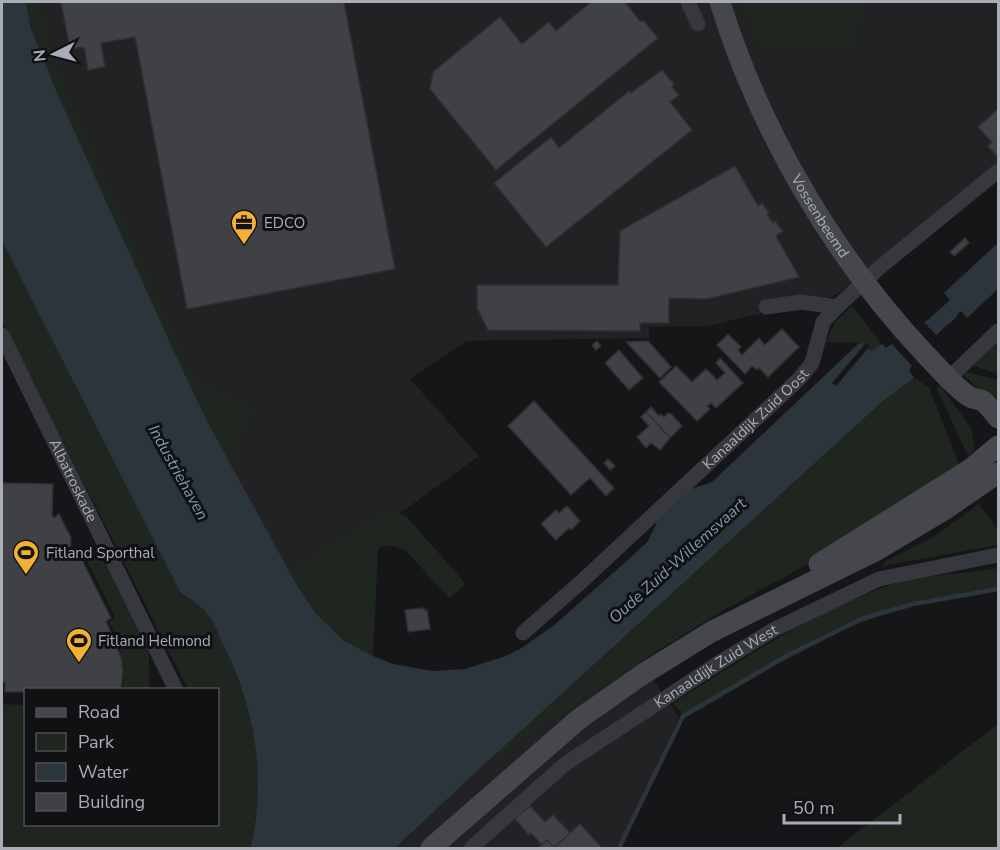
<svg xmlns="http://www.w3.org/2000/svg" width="1000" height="850" viewBox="0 0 1000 850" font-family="'Nunito Sans',sans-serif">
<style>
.built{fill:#222225}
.green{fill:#1e261f}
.water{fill:#2c353c}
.pier{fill:#161618}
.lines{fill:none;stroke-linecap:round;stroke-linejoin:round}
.stream{stroke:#2c353c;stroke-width:4.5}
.building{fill:#404145;stroke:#303034;stroke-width:1.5}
.street{stroke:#37383d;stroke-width:15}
.secondary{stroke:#45474d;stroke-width:21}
.labels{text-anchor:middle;stroke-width:6;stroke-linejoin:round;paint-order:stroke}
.street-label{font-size:15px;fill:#a8adb8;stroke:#111113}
.poi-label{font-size:15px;fill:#a8adb8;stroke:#111113;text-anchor:start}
.water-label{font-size:16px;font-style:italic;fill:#7f9bb3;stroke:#111113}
</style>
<rect width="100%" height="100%" fill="#161618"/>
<g class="built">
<path d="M2,2H998V164L959,193L840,293L828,298L707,326L649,327V338L467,341L410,379L479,456L279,601Z"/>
<path d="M606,612L679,717L619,848H372Z"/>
</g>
<g class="green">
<path d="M26,2H40L52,57L188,365C209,391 226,395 255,407L235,448L242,460L232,466C179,370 137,270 92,170C69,119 34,56 26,2Z"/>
<path d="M744,2H864L855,49L827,51L758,48Z"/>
<path d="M2,241L180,592C189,599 202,606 208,615C215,623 218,635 223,644C254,705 268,781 250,848H2V704L25,705L26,824H218V690L188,689L2,321Z"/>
<path d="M852,306L882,344L871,351L861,343L826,342L835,322Z"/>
<path d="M998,338V374L971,365Z"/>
<path d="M966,372L998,380V403L982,393L964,375Z"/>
<path d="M914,378L929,387L961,470L879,525L724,610L657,651L478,770L882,402Z"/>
<path d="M940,385L971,428L975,449L968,456L937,389Z"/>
<path d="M979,504L998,530V545L882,566L888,560L935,536Z"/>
<path d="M392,512L405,515L466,584L449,598L406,551C396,546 388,543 378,549L373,656C363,652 353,647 344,641C319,624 301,595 288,568L375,517Z"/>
<path d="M99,547L149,652V689H123C126,665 120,644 109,622L115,618L84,555Z"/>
<path d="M998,568V592L929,602L878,616L844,630L782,662L685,718L674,703C739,661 809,615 882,588C918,574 960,575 998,568Z"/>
<path d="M998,724V848H837Z"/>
</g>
<path class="water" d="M2,2H26L30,26L57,93L176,356L208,423L295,582L316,614L344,641L373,656L393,664L433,671L465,669L503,657L520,649L553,626L629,559L648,541L658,520L691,489L712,482L858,344L861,343L871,351L882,344L886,348L929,319L950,300L944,293L946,291L998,243V289L967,318L961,311C956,315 957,318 951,322C935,333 922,354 909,370L914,378L882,402L478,770L395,848H250C268,781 254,705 223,644C218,635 215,623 208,615C202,606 189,599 180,592L2,241Z"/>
<g class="pier">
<path d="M922,320L938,337L914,368L891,343Z"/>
<path d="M866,343L870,346L836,386L832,383Z"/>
</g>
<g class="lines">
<path class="stream" d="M619,848L683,716L790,654L861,619L913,604L998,589"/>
</g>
<g class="building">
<path d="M61,2H344L395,269L187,309L135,37L101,43L105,67L88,70L84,47L70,49Z"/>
<path d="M591,2H625L640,21H644L658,38L496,170L430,89L433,72L500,17L522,44L549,22L556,31Z"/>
<path d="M662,70L674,84L675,83L672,87L679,95L670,102L692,130L546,247L494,183L551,137L559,148L629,91L631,93Z"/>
<path d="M998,109V154L997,156L988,146L992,142L978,127Z"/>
<path d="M735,166L758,206L762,203L769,213L767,215L773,223L775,221L783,231L776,236L799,277L707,299L669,298V323H640V331L488,330L477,308V285H618L620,231Z"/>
<path d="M965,238L969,243L954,256L950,252Z"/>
<path d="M782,329L799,347L768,377L759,368L757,370L752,366L745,374L717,345L728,334L741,347L738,350L742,355L759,338L765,345Z"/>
<path d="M597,341L601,346L596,350L592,345Z"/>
<path d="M648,341L671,367L660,378L626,342Z"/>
<path d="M619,350L643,378L629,390L605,363Z"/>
<path d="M720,358L743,383L716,408L711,403L707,406L710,409L697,421L659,382L676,366L692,382L706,369L717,380L725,373L716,363Z"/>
<path d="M534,401L614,488L606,496L590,478L571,495L508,426Z"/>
<path d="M651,407L659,416L661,414L664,417L668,413L671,414L682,426L670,438L646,412Z"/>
<path d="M646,412L670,438L660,450L651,443L646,448L637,437L649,426L641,417Z"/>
<path d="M608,459L615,466L610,470L604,463Z"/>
<path d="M2,483L53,484L52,515L54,518L59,514L71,538L70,556H80L111,618L106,621L121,657L123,671L121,690H26V692H5V682H2Z"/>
<path d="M567,506L580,521L571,530L569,528L556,540L541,524L556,510L559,513Z"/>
<path d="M424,608L425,611L427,610L430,629L408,632L405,610Z"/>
<path d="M530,806L545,822L553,815L570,833L554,848L547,840L542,845L531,833L529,835L515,819Z"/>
<path d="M580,824L602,848H538L547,840L554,848Z"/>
</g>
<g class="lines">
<g class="street">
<path d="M688,2L698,24"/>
<path d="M766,307L801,302L837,307"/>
<path id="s1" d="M2,335L176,690"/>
<path d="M949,378L998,331"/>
<path id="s2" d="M523,633L581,582L799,379L812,363L823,322L837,307L879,268L998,171"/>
<path id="s3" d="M471,848L565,764L717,664L773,630L879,579L998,555"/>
</g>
<g class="secondary">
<path id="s4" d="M720,2C759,130 835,259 927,356C940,369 955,388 970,397C974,399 979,399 983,401C989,406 994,413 998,418"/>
<path d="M819,564L969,470L998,446"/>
<path d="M431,848L579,719L643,674L711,632L877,550L944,510L998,473"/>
</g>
</g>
<defs>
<symbol id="office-pin" viewBox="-11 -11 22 30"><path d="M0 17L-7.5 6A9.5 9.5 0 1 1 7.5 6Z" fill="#f2b134" stroke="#111113"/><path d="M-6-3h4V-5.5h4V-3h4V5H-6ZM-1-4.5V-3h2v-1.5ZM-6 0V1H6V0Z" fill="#111"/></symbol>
<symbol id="stadium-pin" viewBox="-11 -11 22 30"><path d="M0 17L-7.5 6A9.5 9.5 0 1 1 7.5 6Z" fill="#f2b134" stroke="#111113"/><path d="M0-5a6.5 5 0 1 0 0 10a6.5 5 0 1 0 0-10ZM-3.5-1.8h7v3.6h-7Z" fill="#111"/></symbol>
</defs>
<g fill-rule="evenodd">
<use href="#office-pin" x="229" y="208" width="30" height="40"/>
<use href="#stadium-pin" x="11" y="538" width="30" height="40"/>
<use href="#stadium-pin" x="64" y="626" width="30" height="40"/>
</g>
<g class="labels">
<g class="street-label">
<text dy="5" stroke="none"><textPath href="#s4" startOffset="237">Vossenbeemd</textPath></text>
<text dy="5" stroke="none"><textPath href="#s2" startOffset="316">Kanaaldijk Zuid Oost</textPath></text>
<text dy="5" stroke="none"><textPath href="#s1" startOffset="162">Albatroskade</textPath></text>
<text dy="5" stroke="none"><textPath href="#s3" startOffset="306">Kanaaldijk Zuid West</textPath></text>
</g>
<g class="poi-label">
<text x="264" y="228">EDCO</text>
<text x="46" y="558">Fitland Sporthal</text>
<text x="98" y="646">Fitland Helmond</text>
</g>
<g class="water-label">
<text transform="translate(179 472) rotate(61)" y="6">Industriehaven</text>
<text transform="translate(677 560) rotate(-42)" y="6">Oude Zuid-Willemsvaart</text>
</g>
</g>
<rect width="1000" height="850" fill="none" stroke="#a8adb8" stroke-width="6"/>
<rect x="24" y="688" width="195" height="138" fill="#111113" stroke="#4d4f55" stroke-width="1.5"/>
<rect x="36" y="708" width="30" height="9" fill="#45474d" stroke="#4d4f55" stroke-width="1.5"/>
<text x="78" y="718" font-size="18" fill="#a8adb8">Road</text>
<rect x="36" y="733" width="30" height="18" fill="#1e261f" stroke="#4d4f55" stroke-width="1.5"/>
<text x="78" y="748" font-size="18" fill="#a8adb8">Park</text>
<rect x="36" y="763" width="30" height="18" fill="#2c353c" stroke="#4d4f55" stroke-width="1.5"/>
<text x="78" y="778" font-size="18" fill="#a8adb8">Water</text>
<rect x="36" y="793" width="30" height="18" fill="#404145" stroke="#4d4f55" stroke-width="1.5"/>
<text x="78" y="808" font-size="18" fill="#a8adb8">Building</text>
<g transform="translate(54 54) rotate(264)" stroke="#111113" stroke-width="4.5" paint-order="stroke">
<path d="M0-4.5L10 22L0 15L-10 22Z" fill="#a8adb8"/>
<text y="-9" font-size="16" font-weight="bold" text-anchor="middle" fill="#a8adb8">N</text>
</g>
<path d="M784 814v9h116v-9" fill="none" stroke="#a8adb8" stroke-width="3"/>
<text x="793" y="814" font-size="18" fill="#a8adb8" stroke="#111113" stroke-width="4.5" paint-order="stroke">50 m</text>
</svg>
